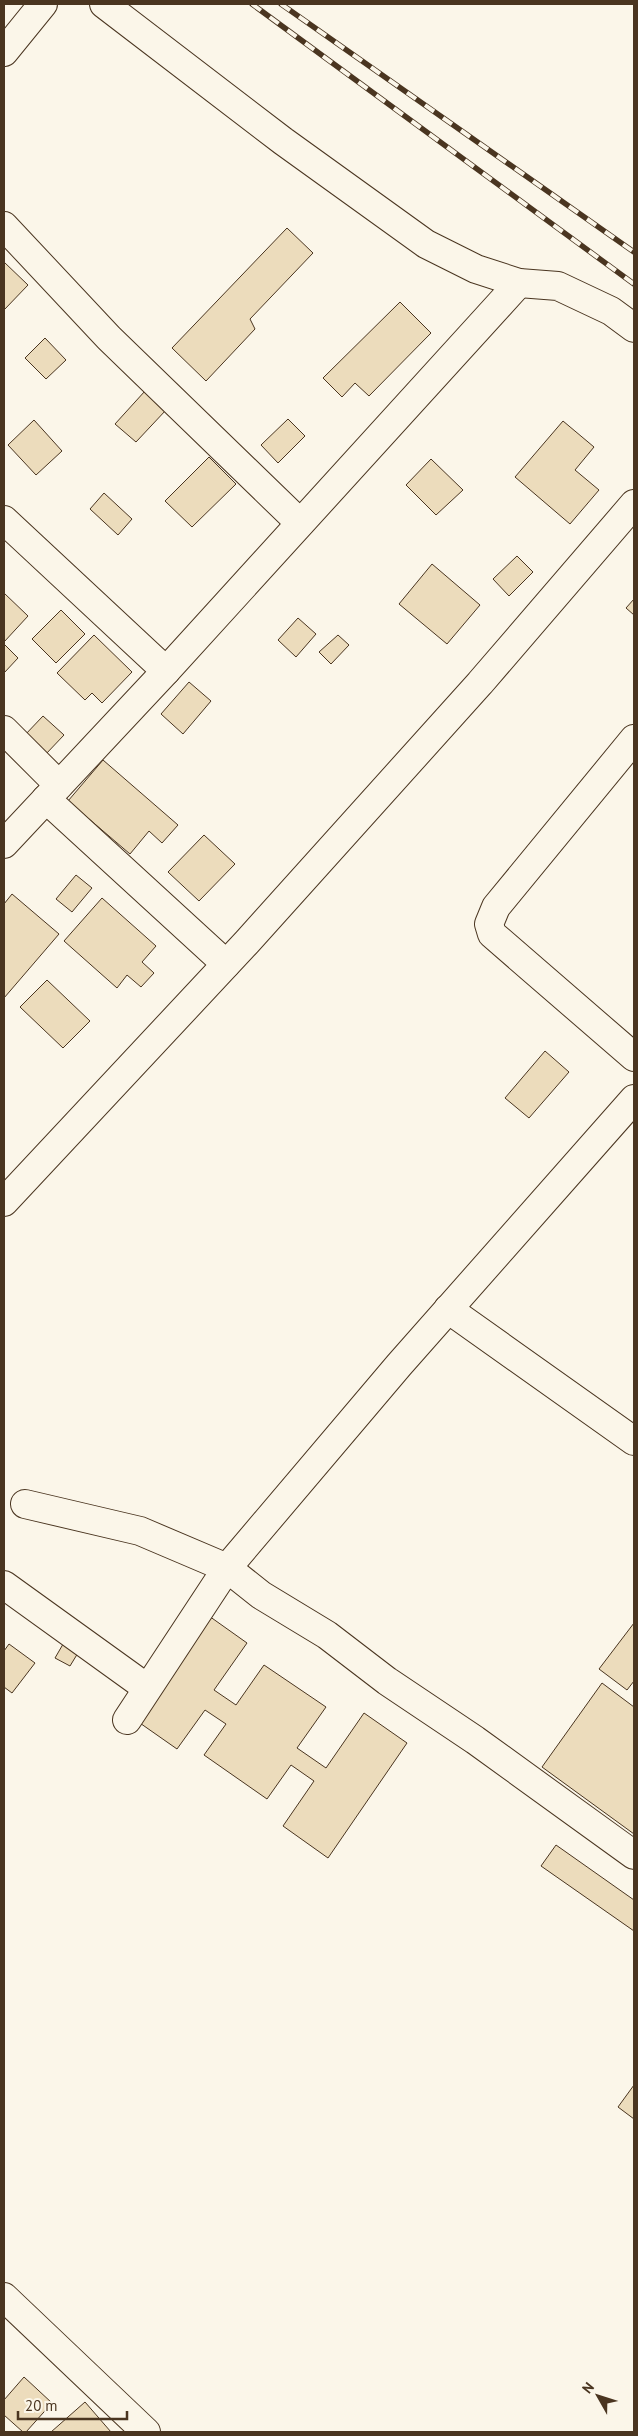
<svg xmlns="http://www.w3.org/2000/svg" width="638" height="2436" viewBox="0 0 638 2436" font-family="'PT Sans',sans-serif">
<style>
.building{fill:#ecdcbc;stroke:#4a3520}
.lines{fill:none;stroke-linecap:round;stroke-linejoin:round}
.street-casing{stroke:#4a3520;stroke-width:30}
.street{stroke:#fbf6e9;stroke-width:28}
.rail-casing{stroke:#4a3520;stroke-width:5.5}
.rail{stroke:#fbf6e9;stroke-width:4;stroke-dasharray:11;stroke-linecap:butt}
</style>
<rect width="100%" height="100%" fill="#fbf6e9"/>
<g class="building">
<path d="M287,228L313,253L250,319L255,329L206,381L172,348Z"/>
<path d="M4,262L28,285L4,310Z"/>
<path d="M400,302L431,333L369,396L355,383L342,397L323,378Z"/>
<path d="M45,338L66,360L46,379L25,358Z"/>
<path d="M145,391L166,410L136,442L115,424Z"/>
<path d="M288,419L305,436L278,463L261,445Z"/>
<path d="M34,420L62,451L36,475L8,445Z"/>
<path d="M563,421L594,447L575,470L599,490L570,524L515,477Z"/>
<path d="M209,457L236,484L192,527L165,501Z"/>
<path d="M431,459L463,490L436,515L406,485Z"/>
<path d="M104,493L132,519L118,535L90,509Z"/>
<path d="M517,556L533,572L509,596L493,579Z"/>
<path d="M432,564L480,605L447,644L399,604Z"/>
<path d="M4,593L28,616L4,642Z"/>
<path d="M634,599V615L626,608Z"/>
<path d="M61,610L85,634L56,663L32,639Z"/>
<path d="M298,618L316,634L296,657L278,640Z"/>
<path d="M94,635L132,672L102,703L92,693L85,700L57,673Z"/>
<path d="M338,635L349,645L331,664L319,652Z"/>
<path d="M4,644L18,658L4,673Z"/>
<path d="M189,682L211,701L183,734L161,714Z"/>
<path d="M43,716L64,735L45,755L24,736Z"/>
<path d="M103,760L178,825L162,843L149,831L130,854L68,801Z"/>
<path d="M204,835L235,864L199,901L168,872Z"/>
<path d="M76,875L92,888L72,912L56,899Z"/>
<path d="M12,894L59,934L4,998V904Z"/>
<path d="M102,898L156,946L142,962L154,973L141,987L127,975L117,988L64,941Z"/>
<path d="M47,980L90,1021L63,1048L20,1007Z"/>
<path d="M545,1051L569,1072L529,1118L505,1098Z"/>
<path d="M209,1616L247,1643L214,1690L236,1705L264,1665L326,1707L297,1748L326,1768L364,1713L407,1743L328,1858L283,1826L314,1781L291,1765L267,1799L204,1755L226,1724L205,1710L177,1749L137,1721Z"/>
<path d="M634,1623V1681L627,1690L599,1669Z"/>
<path d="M66,1639L81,1648L70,1666L55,1658Z"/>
<path d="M9,1644L35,1663L12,1693L4,1687V1651Z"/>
<path d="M602,1683L634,1707V1834L542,1767Z"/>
<path d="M556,1845L634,1900V1931L541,1866Z"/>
<path d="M634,2085V2119L618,2107Z"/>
<path d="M24,2377L52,2403L26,2432H23L4,2415V2400Z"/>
<path d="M85,2402L111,2432H51Z"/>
</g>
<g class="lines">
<defs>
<g id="street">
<path d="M104,4L283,141L426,244L476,269L519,283L558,286L611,311L634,328"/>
<path d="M4,52L43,4"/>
<path d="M4,226L109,338L300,523"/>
<path d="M4,520L166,671"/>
<path d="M4,730L59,785"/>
<path d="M634,739L496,907L489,924L492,934L634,1057"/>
<path d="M46,799L226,964"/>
<path d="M4,844L166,671L519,283"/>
<path d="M4,1202L247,942L480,683L634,504"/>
<path d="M448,1309L634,1441"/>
<path d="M25,1504L140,1531L227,1568L261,1595L327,1635L387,1681L475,1740L634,1855"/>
<path d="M4,1585L147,1688"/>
<path d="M127,1720L227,1568L399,1365L634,1099"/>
<path d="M4,2297L146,2432"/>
</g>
</defs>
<use href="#street" class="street-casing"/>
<use href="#street" class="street"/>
<defs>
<g id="rail">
<path d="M252,4L634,284"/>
<path d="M281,4L634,252"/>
</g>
</defs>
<use href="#rail" class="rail-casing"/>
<use href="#rail" class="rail"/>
</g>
<rect width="638" height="2436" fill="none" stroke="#4a3520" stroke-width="10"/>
<g transform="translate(598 2396) rotate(309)" stroke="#fbf6e9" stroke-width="4" paint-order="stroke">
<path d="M0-4L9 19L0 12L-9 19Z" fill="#4a3520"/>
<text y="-8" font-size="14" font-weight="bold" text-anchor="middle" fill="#4a3520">N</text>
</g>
<path d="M18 2411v8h109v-8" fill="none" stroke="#4a3520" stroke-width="2.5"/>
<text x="25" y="2411" font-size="15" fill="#4a3520" stroke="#fbf6e9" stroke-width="4" paint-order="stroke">20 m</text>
</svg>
